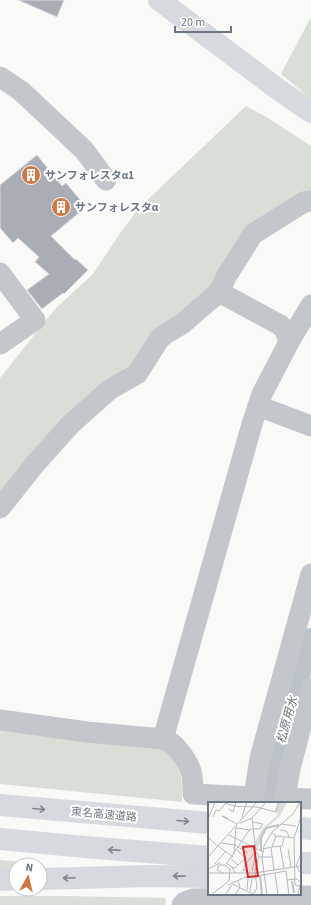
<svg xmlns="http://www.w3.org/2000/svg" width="311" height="905" viewBox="0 0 311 905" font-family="'Source Sans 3','Noto Sans JP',sans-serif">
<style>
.green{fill:#d9ded7}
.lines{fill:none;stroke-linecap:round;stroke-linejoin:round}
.canal{stroke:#bcc3c8;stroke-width:20}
.building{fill:#a9aeb6;stroke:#dbdbda}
.street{stroke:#c3c6ca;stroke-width:21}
.secondary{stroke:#d6d9dd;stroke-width:22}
.highway{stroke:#d6d9dd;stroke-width:22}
.oneway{stroke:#7c8592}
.labels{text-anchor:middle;stroke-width:4;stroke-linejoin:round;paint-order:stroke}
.poi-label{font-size:11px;font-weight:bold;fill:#6c7685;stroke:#fff;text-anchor:start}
.street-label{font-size:11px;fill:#6c7685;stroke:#fff}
.water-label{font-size:12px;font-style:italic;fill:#68767f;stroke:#fff}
.inset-river{fill:none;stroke:#bcc3c8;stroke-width:2}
.inset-road{fill:none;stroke:#b4b9bf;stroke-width:1}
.view{fill:#d62828;fill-opacity:0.15;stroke:#d62828;stroke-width:2}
.inset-edge{fill:none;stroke:#6c7685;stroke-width:2}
</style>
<rect width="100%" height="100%" fill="#f9f9f7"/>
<g class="green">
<path d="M311,17V99L281,74Z"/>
<path d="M246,106L268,118L311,146V194L298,197L213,291L133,371L0,496V378L55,309L93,274L121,232L139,208Z"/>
<path d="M0,727L158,746C182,761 182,776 182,802L0,784Z"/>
<path d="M0,860L33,863L35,865H16V871L0,872Z"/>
<path d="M0,896H68L166,898L165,905H0Z"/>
</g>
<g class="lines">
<path class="canal" d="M269,803L276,757L311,638"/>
</g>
<g class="building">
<path d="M18,0H64L57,17Z"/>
<path d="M37,155L62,186L66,183L86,207L51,236L75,260L76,259L88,270L64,294L63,293L42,309L27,290L49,274L35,262L39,257L18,238L13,243L0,228V185Z"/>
</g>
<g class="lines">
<g class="street">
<path d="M0,77L21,91L84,150L106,180"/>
<path d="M0,273L35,320L0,344"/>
<path d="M219,292L280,325L285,330L289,342"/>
<path d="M258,406L311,426"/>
<path d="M0,508L35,464L70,425L109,390L137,374L160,338L167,333L182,324L219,292L226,277L253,234L304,202L311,201"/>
<path d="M0,720L87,732L163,739C171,741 175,746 180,752C192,767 193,775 193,794L253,797"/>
<path d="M163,739L252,424L262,394L289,342L311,305"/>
<path d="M284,798L311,799"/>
<path d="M253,803L260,758L311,574"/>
<path d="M284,803L290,769L311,688"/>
<path d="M182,905L185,902L193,899L246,898L278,896H311"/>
</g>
<path class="secondary" d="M159,0L279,90L311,112"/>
<g class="highway">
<path d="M0,805L209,823"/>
<path d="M300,828L311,829"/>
<path d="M0,839L85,847L209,857"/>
<path d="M300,863H311"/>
<path d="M40,879L150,876L209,877"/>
<path d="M0,880L16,879"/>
</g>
</g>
<defs><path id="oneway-shaft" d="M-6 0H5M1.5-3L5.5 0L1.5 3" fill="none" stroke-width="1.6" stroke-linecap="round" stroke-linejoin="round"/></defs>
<g class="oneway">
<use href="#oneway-shaft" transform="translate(39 809) rotate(5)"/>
<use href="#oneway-shaft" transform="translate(183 821) rotate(5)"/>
<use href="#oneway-shaft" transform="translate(114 850) rotate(-176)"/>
<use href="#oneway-shaft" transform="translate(179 876) rotate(-179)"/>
<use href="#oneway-shaft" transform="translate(69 878) rotate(178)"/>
</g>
<defs>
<symbol id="building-disc" viewBox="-11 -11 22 22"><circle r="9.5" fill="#cf7742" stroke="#fff"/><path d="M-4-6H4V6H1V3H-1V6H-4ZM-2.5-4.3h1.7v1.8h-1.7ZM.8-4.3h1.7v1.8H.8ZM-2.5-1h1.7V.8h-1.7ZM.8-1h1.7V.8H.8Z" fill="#fff"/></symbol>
</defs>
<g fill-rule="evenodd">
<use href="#building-disc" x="20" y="164" width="22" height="22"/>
<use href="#building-disc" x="50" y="196" width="22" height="22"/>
</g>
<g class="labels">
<g class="poi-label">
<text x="45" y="179">サンフォレスタα1</text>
<text x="75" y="211">サンフォレスタα</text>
</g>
<g class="street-label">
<text transform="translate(104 814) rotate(5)" y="4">東名高速道路</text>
</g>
<g class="water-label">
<text transform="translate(287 720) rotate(-74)" y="4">松原用水</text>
</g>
</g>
<g transform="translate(208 802)">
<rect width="93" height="93" fill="#f9f9f7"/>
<path d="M71,0H79L72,14L57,27L49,48L47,40L55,26L70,13L67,10Z" fill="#d9ded7"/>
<path class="inset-river" d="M53,49V36L58,26L71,23M52,74L54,93M84,79L86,91"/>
<path class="inset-road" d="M15,0L26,4L49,5L67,10L71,0M21,7L25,10L28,0M5,15L8,8L11,9L18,1M34,15L39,0M20,16L14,14L29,22M44,16L48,50L52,55H65M0,17L7,0M32,21L44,16L58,0M73,22L88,24M28,26L42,28M72,28L78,29L82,36M64,31L68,34L86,36M21,33L55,50M0,35L10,45M13,41L27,43L40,51M10,44L25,55M72,44L76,66M64,45L74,44L76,36M63,46L66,68M55,47L64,45L68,34M80,47L83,65M29,48L38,56L30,63M26,52L28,24M0,55L49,0M23,57L30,63L27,66L24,65M18,61L24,65L27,71M19,61L42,27H52L55,22L44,20M7,62L17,50M0,67L12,61M39,69L35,68L37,63L47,50M44,69L48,51M78,69L81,93M92,70L88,64L93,52M0,71H46L93,64M67,71L70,93M38,76L78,69M79,78L89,77L93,81M24,82L47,93M20,83L40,74M39,88L40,76M42,89L44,76M3,93L21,79L22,67L17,63H11L9,68L15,71M17,93L24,83M27,93L32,85L30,79M45,93L49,86L47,69L51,54M59,93L54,56L56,44L64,30L85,12L92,0M80,93H93M90,93L92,84L87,83L86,36L93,15"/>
<path class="view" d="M46,44L50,74L40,75L35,45Z"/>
<rect width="93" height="93" class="inset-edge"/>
</g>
<g transform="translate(28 877) rotate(8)"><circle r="19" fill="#ffffff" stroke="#c4c8ce"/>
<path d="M0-3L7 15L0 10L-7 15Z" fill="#cf7742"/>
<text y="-6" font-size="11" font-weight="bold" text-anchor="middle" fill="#6c7685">N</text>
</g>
<path d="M175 26v6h56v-6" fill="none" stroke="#6c7685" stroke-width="2"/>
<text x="181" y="26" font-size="12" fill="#6c7685" stroke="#ffffff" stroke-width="3" paint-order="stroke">20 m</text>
</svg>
